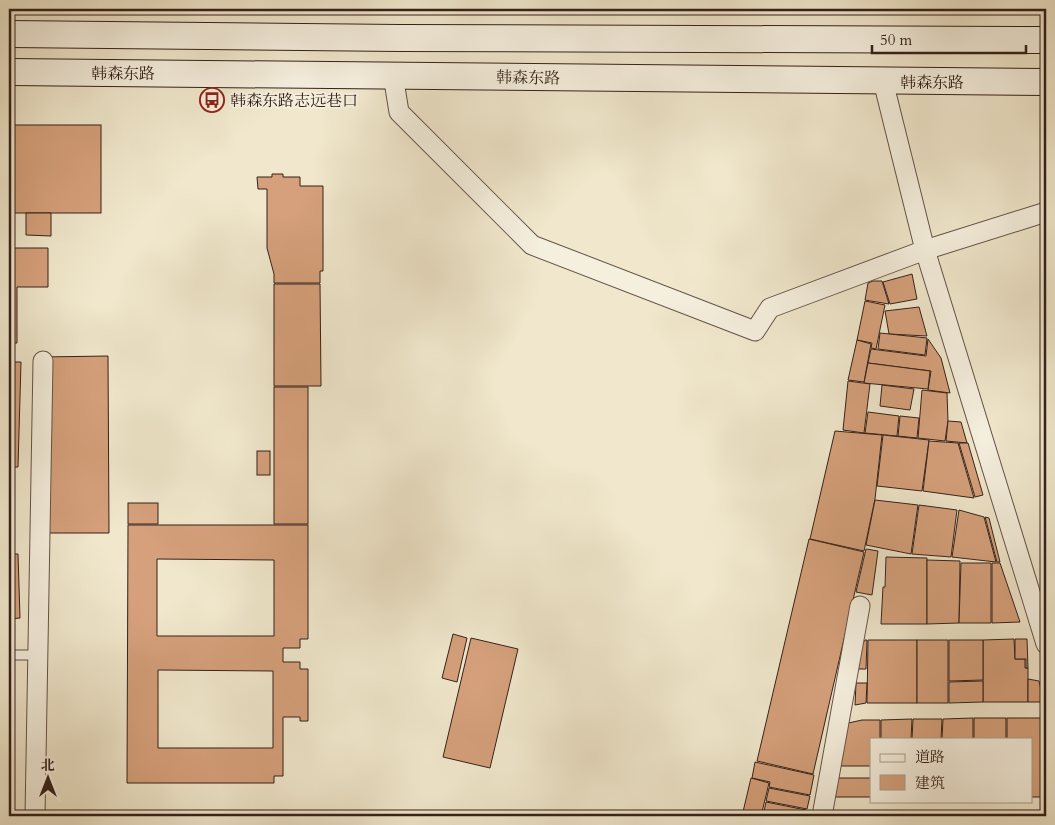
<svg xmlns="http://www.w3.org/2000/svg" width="1055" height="825" viewBox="0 0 1055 825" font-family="Cardo,'Noto Serif SC',serif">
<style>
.building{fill:#d5a07b;stroke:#34211a;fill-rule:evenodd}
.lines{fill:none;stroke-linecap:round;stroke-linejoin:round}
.lane-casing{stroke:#635246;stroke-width:11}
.street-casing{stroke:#635246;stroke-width:21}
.secondary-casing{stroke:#34211a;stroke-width:28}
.lane{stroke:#f5efde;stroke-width:9}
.street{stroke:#f5efde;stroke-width:19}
.secondary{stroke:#f5efde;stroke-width:26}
.labels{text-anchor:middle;stroke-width:4;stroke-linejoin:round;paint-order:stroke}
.street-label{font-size:16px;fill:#34211a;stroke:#f5efde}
.poi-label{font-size:16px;fill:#34211a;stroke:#f5efde;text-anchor:start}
</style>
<rect width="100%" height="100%" fill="#f0e7cc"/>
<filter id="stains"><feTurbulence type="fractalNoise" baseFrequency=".004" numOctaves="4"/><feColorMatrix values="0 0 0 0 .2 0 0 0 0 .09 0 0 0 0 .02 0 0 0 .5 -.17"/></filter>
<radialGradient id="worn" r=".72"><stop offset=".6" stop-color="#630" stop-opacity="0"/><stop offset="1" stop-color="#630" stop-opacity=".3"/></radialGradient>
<g class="building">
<rect x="9" y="125" width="92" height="88"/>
<path d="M272,174H283V177H300V186H323V271H320V283H274V274L267,248V189H258L257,177H272Z"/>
<path d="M26,213H51V236L26,235Z"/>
<path d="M9,248H48V287H17V343H9Z"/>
<path d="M912,274L917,299L890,304L883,282Z"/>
<path d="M873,281H882L889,304L865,300L868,283Z"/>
<path d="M274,284H320L321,386H274Z"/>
<path d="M865,301L885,305L876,349L871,348L872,343L857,340Z"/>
<path d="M919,307L927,336L889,334L885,311Z"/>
<path d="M880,333L927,338L925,355L878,349Z"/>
<path d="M928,339L941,358L950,393L928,390L931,371L868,363L871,349L926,356Z"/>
<path d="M857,340L871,344L864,382L848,380Z"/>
<path d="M108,356L109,533H43L41,357Z"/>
<path d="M9,362H21L18,467H9Z"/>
<path d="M868,363L930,371L928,389L864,383Z"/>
<path d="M848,381L870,384L864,433L843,430Z"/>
<path d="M882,385L914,389L910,410L880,406Z"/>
<rect x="274" y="387" width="34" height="137"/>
<path d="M922,390L947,393L948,421L945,441L918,438Z"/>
<path d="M868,412L899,416L897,436L865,433Z"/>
<path d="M900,416L919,418L917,438L898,436Z"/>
<path d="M948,421L961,422L967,443L946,441Z"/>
<path d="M835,431L882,435L875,499L864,551L810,539Z"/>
<path d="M883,435L929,440L922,491L877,486Z"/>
<path d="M929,441L958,443L974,498L923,491Z"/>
<path d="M959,443H968L983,495L975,497Z"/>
<rect x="257" y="451" width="13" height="24"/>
<path d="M875,500L918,505L911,554L866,545Z"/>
<rect x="128" y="503" width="30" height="21"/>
<path d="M919,505L957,510L951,557L912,554Z"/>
<path d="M959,510L984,517L996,562L952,557Z"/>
<path d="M985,517L989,518L1000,562H997Z"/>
<path d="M128,525H308V639H300V648H283V662H300V669H308V721H300V717H283V776H274V783H127ZM157,559L274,560V636H157ZM158,670L273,671V748H158Z"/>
<path d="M809,539L864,552L813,774L757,761Z"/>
<path d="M866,549L878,551L872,595L856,592Z"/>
<path d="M9,554H18L20,618L9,619Z"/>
<path d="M886,557L927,558V624H881L883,587H885Z"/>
<path d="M927,560L960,561L959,623L927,624Z"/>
<path d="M961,563H991V623H959Z"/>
<path d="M992,563H1000L1020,622L992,623Z"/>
<path d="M453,634L467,638L457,682L442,678Z"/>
<path d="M471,638L518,649L490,768L443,757Z"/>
<path d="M1014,639L1015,659H1025V668H1028V702H983V640Z"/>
<path d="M1015,639H1027L1028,668H1026V659H1015Z"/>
<path d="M865,640H867L866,669H857L862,645Z"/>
<path d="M868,640H917V703H867Z"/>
<rect x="917" y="640" width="31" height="63"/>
<path d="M949,640H983V680L949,681Z"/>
<rect x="9" y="673" width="5" height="85"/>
<path d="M1028,679L1039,681L1044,702H1028Z"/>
<path d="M983,681V702L949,703V682Z"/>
<path d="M856,683H867L866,703L855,705Z"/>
<path d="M973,718V739H942L943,719Z"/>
<rect x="974" y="718" width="32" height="21"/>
<path d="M1007,718H1042L1046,738V797H1031V739H1007Z"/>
<path d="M912,719L911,739H881V720Z"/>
<path d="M913,719H942L941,739H912Z"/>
<path d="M862,720H880V739H871V766H836L844,724Z"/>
<rect x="9" y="759" width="5" height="38"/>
<path d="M755,762L814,775L810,795L769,787L770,782L752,778Z"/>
<path d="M751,778L769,783L761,816H742Z"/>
<path d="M834,778H871V797H833Z"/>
<path d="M769,788L810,796L807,809L766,801Z"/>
<rect x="9" y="798" width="5" height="18"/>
<path d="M766,802L806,810L805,816H763Z"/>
<rect x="831" y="813" width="33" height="3"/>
<path d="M864,813L895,814V816H864Z"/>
<rect x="896" y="814" width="30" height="2"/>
</g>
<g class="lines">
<defs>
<path id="lane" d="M9,655H38"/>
<g id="street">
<path d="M393,75L399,112L532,245L755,331L770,308L925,250L1046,212"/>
<path d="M883,81L925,250L1046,644"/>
<path d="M35,816L43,361"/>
<path d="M822,816L860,606"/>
</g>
<g id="secondary">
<path d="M9,34L399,38L1046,40"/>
<path d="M9,72L1046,82"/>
</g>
</defs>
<use href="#lane" class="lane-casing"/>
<use href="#street" class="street-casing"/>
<use href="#secondary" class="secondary-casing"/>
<use href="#lane" class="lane"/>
<use href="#street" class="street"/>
<use href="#secondary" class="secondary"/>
</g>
<defs>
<symbol id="bus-ring" viewBox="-11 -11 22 22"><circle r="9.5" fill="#f5efde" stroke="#8f2418" stroke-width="1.5"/><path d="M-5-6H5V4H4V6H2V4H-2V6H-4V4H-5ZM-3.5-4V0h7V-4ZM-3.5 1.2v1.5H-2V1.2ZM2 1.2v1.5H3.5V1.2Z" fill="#8f2418"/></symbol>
</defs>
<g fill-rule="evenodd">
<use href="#bus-ring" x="198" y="86" width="28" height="28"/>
</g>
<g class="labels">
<g class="street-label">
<text x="123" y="79">韩森东路</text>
<text transform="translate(528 77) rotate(1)" y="6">韩森东路</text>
<text x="932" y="88">韩森东路</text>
</g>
<g class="poi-label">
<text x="230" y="106">韩森东路志远巷口</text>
</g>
</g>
<rect width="1055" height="825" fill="none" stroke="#f0e7cc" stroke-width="30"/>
<rect x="10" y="10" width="1035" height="805" fill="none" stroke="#34211a" stroke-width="2.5"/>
<rect x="15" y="15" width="1025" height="795" fill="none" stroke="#34211a"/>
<rect x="870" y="738" width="162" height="65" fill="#f5efde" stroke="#a89d90"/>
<rect x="880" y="754" width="25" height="8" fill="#f5efde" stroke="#a89d90"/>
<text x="915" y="762" font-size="15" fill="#34211a">道路</text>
<rect x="880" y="775" width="25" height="15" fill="#d5a07b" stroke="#a89d90"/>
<text x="915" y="788" font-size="15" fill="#34211a">建筑</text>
<g transform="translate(48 778)" stroke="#f5efde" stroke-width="4" paint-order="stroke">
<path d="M0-4L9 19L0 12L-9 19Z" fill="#34211a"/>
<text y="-8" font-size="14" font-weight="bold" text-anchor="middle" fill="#34211a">北</text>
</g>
<path d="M872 45v8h154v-8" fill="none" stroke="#34211a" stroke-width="2.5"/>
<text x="880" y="45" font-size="15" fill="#34211a" stroke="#f5efde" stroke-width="4" paint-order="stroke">50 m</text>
<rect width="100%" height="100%" filter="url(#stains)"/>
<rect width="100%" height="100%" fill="url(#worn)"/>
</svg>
